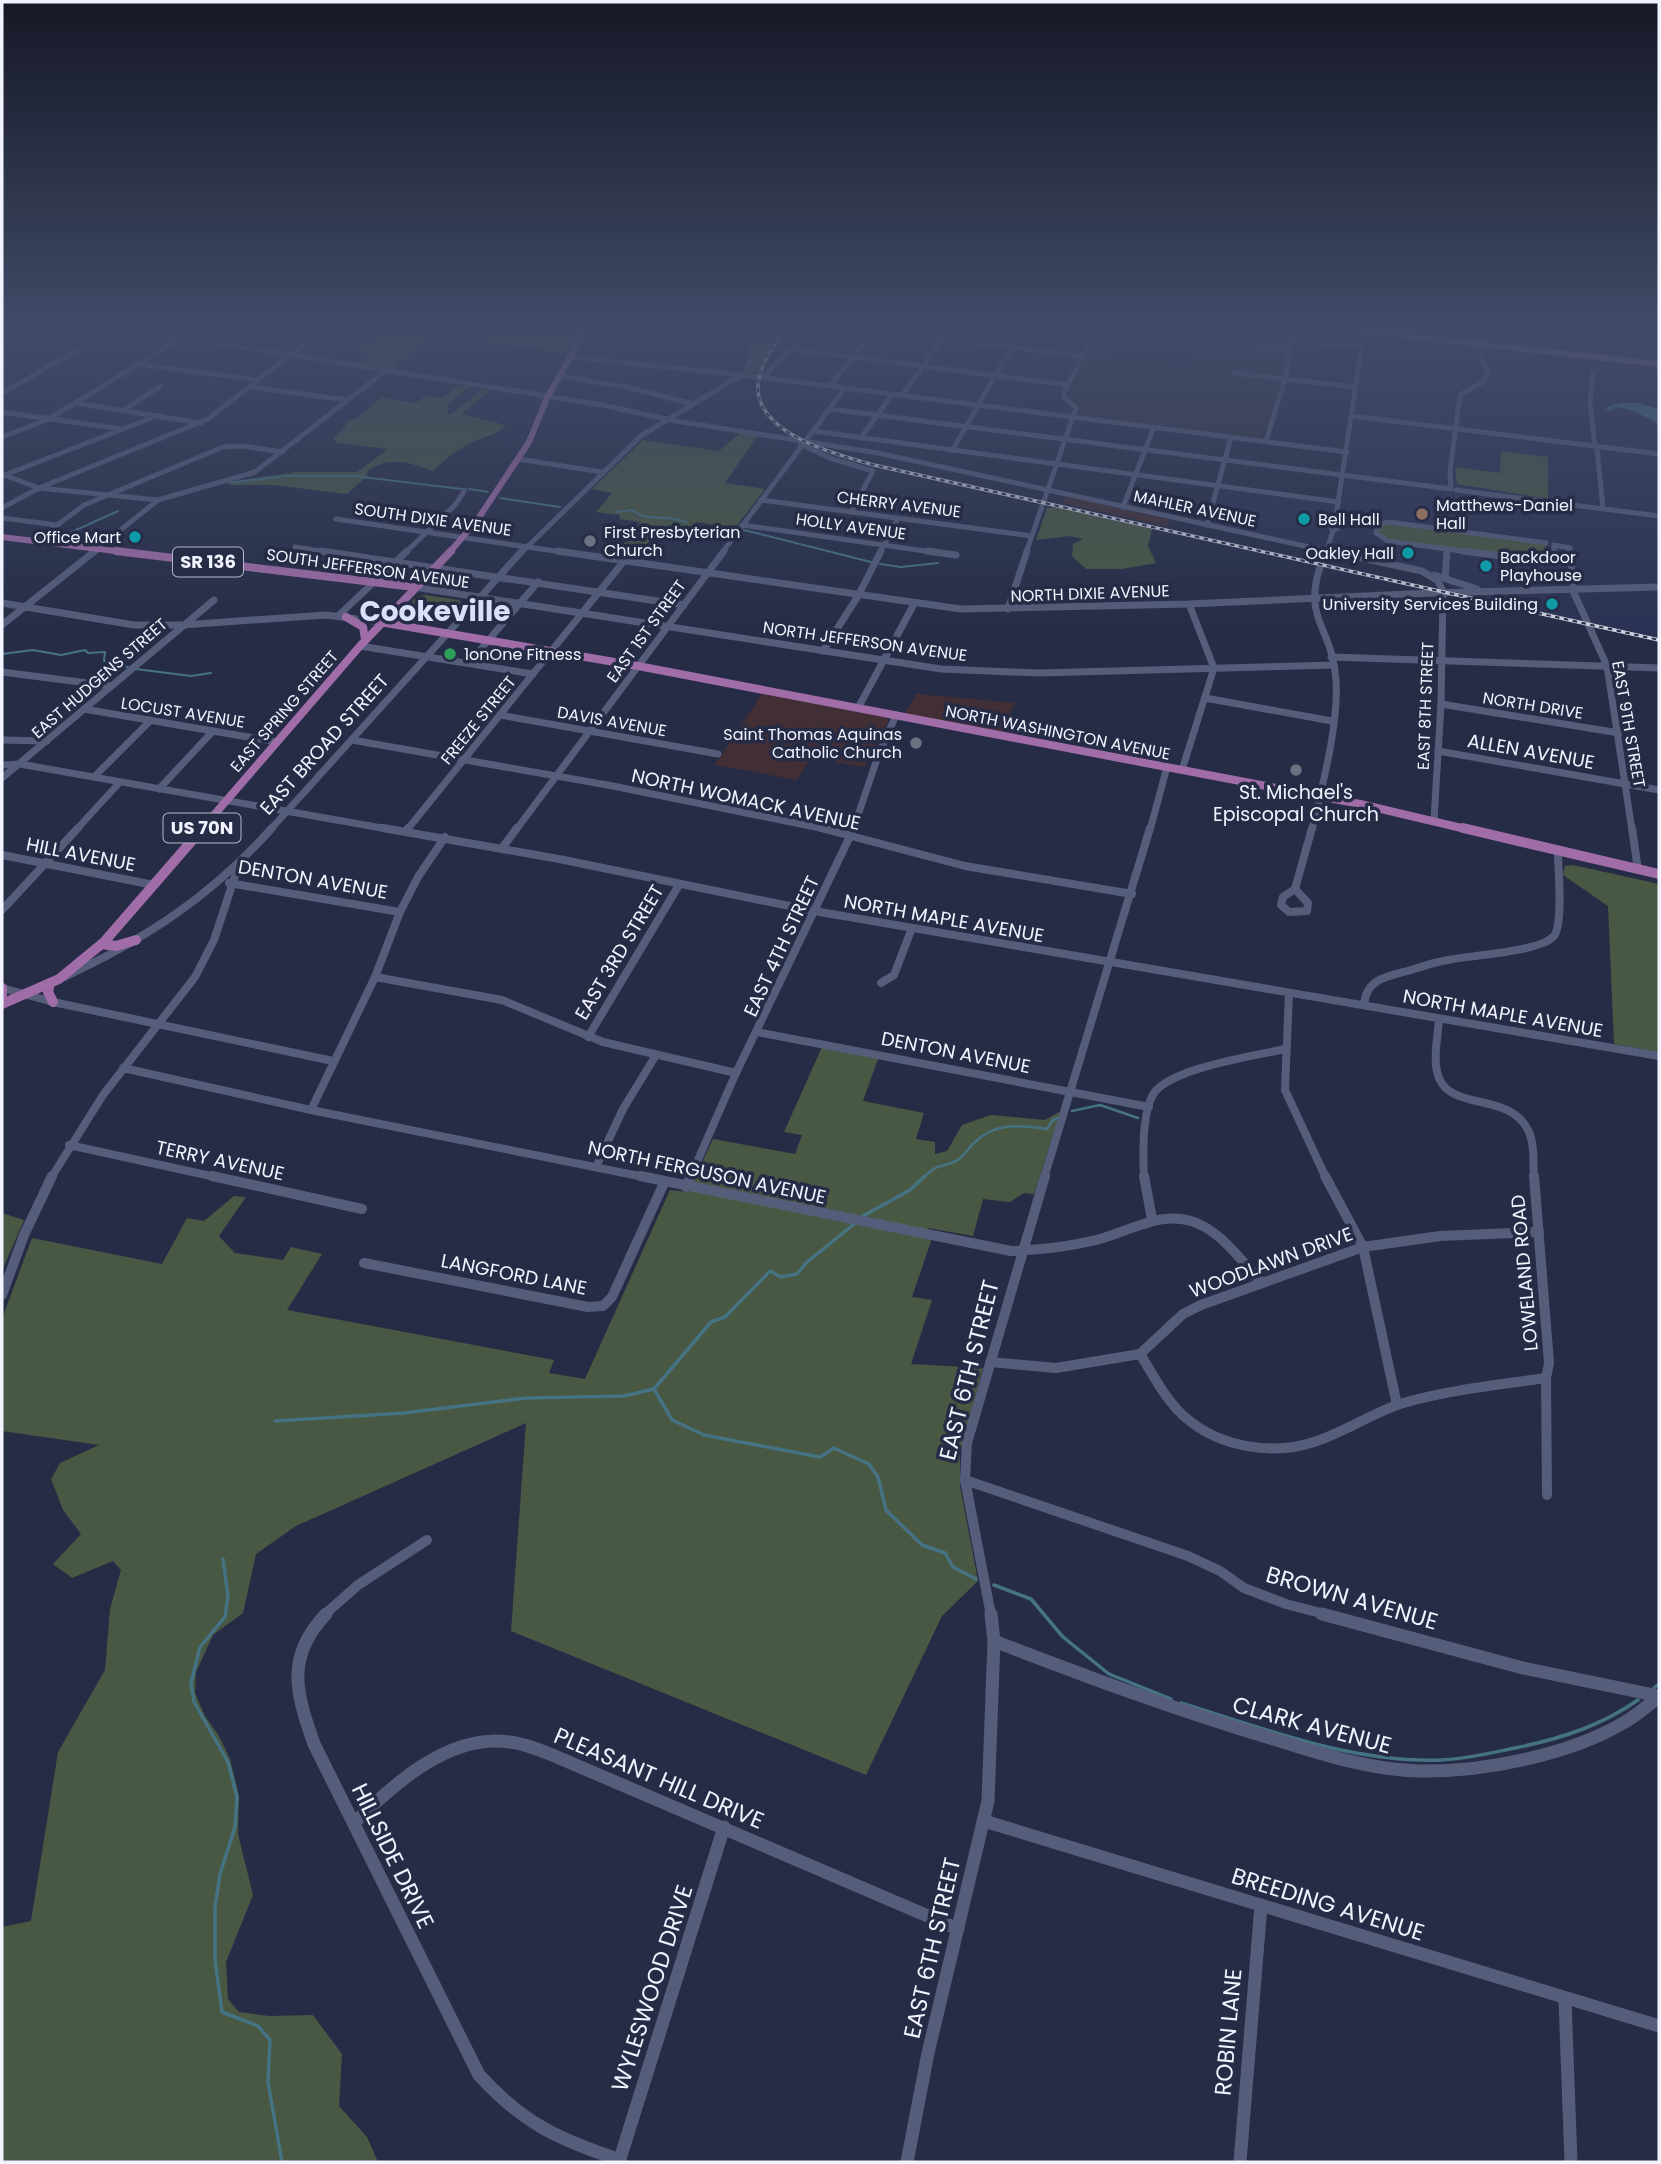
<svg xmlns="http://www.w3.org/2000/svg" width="1661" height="2164" viewBox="0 0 1661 2164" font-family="Poppins,sans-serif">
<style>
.commercial{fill:#422f36}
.built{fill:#2b3152}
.medical{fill:#363243}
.green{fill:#495842}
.water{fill:#457384}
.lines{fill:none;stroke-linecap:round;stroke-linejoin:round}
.stream-far2{stroke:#457384;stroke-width:2}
.stream-far1{stroke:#457384;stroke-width:2.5}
.stream{stroke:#457384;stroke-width:3.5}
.minor-far4{stroke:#565d7b;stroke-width:5}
.minor-far3{stroke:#565d7b;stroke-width:7}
.minor-far2{stroke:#565d7b;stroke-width:8}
.minor-far1{stroke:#565d7b;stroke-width:10}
.minor{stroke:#565d7b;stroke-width:13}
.major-far2{stroke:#a06da8;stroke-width:6}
.major-far1{stroke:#a06da8;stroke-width:8}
.major{stroke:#a06da8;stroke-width:10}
.rail-casing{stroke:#cfd2e0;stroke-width:3.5}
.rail{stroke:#262c46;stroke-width:2;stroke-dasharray:4.5;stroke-linecap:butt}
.education-dot{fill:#8d6e63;stroke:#262c46;stroke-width:2.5}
.culture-dot{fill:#0f9aa8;stroke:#262c46;stroke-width:2.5}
.worship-dot{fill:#6b7280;stroke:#262c46;stroke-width:2.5}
.leisure-dot{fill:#2e9e5b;stroke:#262c46;stroke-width:2.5}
.labels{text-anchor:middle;stroke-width:7;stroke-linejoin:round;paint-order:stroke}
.far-street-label{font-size:16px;fill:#f1f4ff;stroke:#262c46}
.far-poi-label{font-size:16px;fill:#f1f4ff;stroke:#262c46;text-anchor:start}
.shield{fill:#262c46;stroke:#b4b8c8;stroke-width:2}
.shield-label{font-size:18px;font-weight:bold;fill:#f1f4ff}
.street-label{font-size:19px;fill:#f1f4ff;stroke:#262c46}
.poi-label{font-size:19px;fill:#f1f4ff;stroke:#262c46}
.near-street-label{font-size:23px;fill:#f1f4ff;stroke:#262c46}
.far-town-label{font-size:28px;font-weight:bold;fill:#d9e0fc;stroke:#262c46}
</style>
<rect width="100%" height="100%" fill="#262c46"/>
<g class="commercial">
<path d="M1067,497L1171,520L1166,526L1062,503Z"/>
<path d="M762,693L884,716L889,720L865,767L811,758L797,780L715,765Z"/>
<path d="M916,694L1015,703L1002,732L905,714Z"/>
</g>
<g class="built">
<path d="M602,331H660L642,353L621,352L614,360L583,357L590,349L586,348Z"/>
<path d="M1485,331H1659V638L1455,593L1443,580L1331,549L1210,523L1219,489L1342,504L1366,333L1484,345Z"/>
</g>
<path class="medical" d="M1252,333L1290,337L1283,382L1269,425L1261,438L1079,415V408L1069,397L1068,394L1086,355L1188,365L1192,364L1200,343L1249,346Z"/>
<g class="green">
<path d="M382,331H580L567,353L431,336L391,371L355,365L371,354L356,351Z"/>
<path d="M755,339L775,344L761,372L747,373L755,361Z"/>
<path d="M459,386L469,387L446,406L449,409L446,413L450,415L483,389L489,391L462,414L506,425C496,436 488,435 475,441C460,448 445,459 433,471C407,462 392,456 368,470L367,476L347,494L274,485H232L229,482L296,472H357L388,449L337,443L333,439L344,428L347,421L358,418L381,398L415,403L426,396L443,398Z"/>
<path d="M740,433L757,436L725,483L765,489L735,528L696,522L684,538L656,533L634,560L614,557L640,522L619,519L620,515L596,512L612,493L592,489L643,440L719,451Z"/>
<path d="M1501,451L1548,457V499L1457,484L1455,467L1500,473Z"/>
<path d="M1058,507L1152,529L1148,546L1156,563L1122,569H1086L1072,556L1073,544L1083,539L1070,536L1036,540L1047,508Z"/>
<path d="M1385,522L1546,543L1547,562L1388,541L1378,536L1377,525Z"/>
<path d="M425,595L459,600L462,604C438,631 435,625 401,620L399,616L416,597Z"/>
<path d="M1573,865L1659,884V1052L1614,1044L1608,906L1563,875L1565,866Z"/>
<path d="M822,1047L878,1059L863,1101L924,1113L916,1139L935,1142V1154L947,1151L962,1125L991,1115L1045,1120L1061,1111L1034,1194L1024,1193L1010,1202L983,1199L973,1236L928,1228L931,1241L912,1297L932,1300L911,1364L983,1368L960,1453V1486L978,1581L942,1616L866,1775L511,1631L526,1423L296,1526L256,1554L243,1613L213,1635L196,1672L195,1693L205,1716L219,1736L230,1759L239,1796L238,1834L253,1895L226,1962L228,1999L239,2012L269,2016L313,2015L342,2054L339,2106L367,2137L378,2162H2V1927L31,1921L58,1752L105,1670L110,1609L121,1570L113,1561L72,1578L53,1564L81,1534L63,1510L51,1479L60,1463L99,1445L2,1431L3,1316L32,1238L162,1264L187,1218L204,1221L234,1196L246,1197L219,1236L235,1253L283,1260L291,1247L322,1254L287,1310L554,1360L549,1373L585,1379L670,1190L688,1192L713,1139L795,1154L802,1135L784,1132Z"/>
<path d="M2,1213L24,1220L2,1271Z"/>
</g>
<path class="water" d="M1618,403H1638L1659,409V424L1634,411L1616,407L1610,412L1605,408Z"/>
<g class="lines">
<g class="stream-far2">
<path d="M229,483L285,476H354L462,489"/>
<path d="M469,489L488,492"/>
<path d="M500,498L560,507"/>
<path d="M617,512L632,510C647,522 666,514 686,522"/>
<path d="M744,530L871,562"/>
<path d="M54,540L118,511"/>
<path d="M880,564L901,567L938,563"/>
<path d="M2,654L33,650L61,655L85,650L88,653L105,652L104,661L128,667"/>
<path d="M136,669L191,676L211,673"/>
</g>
<g class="stream-far1">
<path d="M1072,1111L1100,1105L1138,1118"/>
<path d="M923,1178C940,1162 938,1169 956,1161C963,1158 969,1147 975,1142C995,1122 1021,1125 1047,1129L1053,1120L1058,1118"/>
</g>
<g class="stream">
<path d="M863,1216L910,1190L925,1176"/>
<path d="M654,1389L711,1322L725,1317L770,1271L781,1277L797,1274L806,1263L854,1224"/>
<path d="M275,1421L404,1413L527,1398L624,1396L654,1389L672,1420L704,1435L820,1457L834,1448L869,1464L878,1477L886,1510L922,1545L945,1553L953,1567L976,1579"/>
<path d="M223,1559L228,1596L225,1617L200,1647L191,1683L194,1702L228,1762L237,1797L235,1827L220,1874L215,1908V1960L222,2012L258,2026L270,2040L268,2082L282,2162"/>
<path d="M994,1585L1031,1599L1063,1637L1109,1674L1171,1699"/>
<path d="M1654,1688L1659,1684"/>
<path d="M1181,1703C1265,1729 1352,1763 1441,1760C1468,1759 1494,1752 1520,1747C1563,1738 1602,1725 1638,1700"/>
</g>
<g class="minor-far4">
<path d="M143,331L602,405L676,421L878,453L1337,553"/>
<path d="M702,331L749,336"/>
<path d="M875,331L1082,356"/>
<path d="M1118,331L1291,350"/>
<path d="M1292,340L1361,347"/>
<path d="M2,343L23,331"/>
<path d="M791,349L1068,385"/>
<path d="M570,357L751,376L1347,452"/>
<path d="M137,364L258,380"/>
<path d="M1233,373L1356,387"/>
<path d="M1593,373L1590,405L1595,446"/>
<path d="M560,376L626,387L693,404"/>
<path d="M765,377L778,360L813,331"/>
<path d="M830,386L874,331"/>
<path d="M250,387L347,400"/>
<path d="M2,393L112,331"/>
<path d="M902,395L948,331"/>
<path d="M75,403L201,423"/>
<path d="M830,409L1451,489L1450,471L1460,395L1481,383L1488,375L1481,355L1482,331"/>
<path d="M124,410L161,386"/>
<path d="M2,412L121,429"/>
<path d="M1352,416L1659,454"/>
<path d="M813,431L1339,502"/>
<path d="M2,437L49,419L181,338"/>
<path d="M861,438L892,394"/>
<path d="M1266,441L1285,379L1293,331"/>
<path d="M800,444L830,458L873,471L851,512"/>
<path d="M1597,448L1603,509"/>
<path d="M952,451L1021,331"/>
<path d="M518,459L602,472"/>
<path d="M4,475L39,488L158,500"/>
<path d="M2,476L159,415"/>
<path d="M1456,490L1659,516"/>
<path d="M761,500L1032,536"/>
<path d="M1123,507L1154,427"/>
<path d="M2,508L39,488L208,419L321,331"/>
<path d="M1336,516L1341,526L1333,531L1328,522Z"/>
<path d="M1336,516L1364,331"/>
<path d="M2,518L57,525"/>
<path d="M336,519L569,553"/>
<path d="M742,525L939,553"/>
<path d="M1207,525L1231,437"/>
<path d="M36,541L84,505L223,447L242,446L283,452"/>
<path d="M295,547L333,553"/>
<path d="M92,553L158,500L255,472L384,372"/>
<path d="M405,553L455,505L465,490"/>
<path d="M521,553L642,435L743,374C754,360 754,347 747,331"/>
<path d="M722,553L845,388"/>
<path d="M880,553L898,518"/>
<path d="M1026,553L1076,408L1065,398L1064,393L1095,331"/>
<path d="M1326,553L1333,531"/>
<path d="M1447,553V549"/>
<path d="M1476,553L1388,541L1376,533L1377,525L1389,522L1546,543"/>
<path d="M1554,553V545L1570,548V553"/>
</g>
<g class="minor-far3">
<path d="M321,551L684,605"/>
<path d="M557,551L961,609L1189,604L1432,593L1659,587"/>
<path d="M927,551L956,555"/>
<path d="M1329,551L1422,571L1438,581L1443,591L1441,704L1434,820"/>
<path d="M1463,551L1547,562"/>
<path d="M1554,551V560L1570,563"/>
<path d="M1570,551L1574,593L1607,666L1632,830"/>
<path d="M1434,575L1477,589"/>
<path d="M1445,578L1447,551"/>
<path d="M414,587L941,669L1039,673L1334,665"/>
<path d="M2,603L134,625H182L326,615L380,622"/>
<path d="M1008,609L1027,551"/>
<path d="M339,615L407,551"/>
<path d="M2,625L95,551"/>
<path d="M360,646L533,674"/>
<path d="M823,651L858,596L881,551"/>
<path d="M1331,657L1659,668"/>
<path d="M469,663L538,582"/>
<path d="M2,672L111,686"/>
<path d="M1205,698L1332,721"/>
<path d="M1441,704L1619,733"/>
<path d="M858,708L914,604"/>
<path d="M84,709L277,742"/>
<path d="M500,715L718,754"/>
<path d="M2,740L47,741"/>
<path d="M352,740L613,786L830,830"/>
<path d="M1438,751L1659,790"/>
<path d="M2,765L20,764L393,830"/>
<path d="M1182,770L1214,668L1189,604"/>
<path d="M94,777L150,721"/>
<path d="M2,778L214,600"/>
<path d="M159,789L213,731"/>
<path d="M76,830L120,782"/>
<path d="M270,830L522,551"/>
<path d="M407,830L624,561"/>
<path d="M516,830L724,551"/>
<path d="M853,830L878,756L896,715"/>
<path d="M1150,830L1167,767"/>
<path d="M1312,830C1322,787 1339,724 1336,680C1332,621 1297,620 1326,551"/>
</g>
<g class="minor-far2">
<path d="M383,828L559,859L814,911L1659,1056"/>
<path d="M821,828L965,866L1132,894"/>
<path d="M1632,828L1638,870"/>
<path d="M406,831L408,828"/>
<path d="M502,848L517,828"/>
<path d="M2,855L154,885"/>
<path d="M229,883L400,912"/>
<path d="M1295,889L1308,903L1307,911L1289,912L1281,905L1283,897Z"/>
<path d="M1295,889L1312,828"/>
<path d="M2,910L78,828"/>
<path d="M64,977C146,939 211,896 272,828"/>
<path d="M375,977L502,1000L603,1042L736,1073"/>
<path d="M881,983L894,975L912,928"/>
<path d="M2,988L53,1002L333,1061"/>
<path d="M1289,993L1285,1090L1326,1178"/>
<path d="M1364,1005C1366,978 1389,976 1411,970C1423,966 1435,962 1448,960C1471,955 1538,952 1553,937C1564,927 1558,869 1558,852"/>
<path d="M1439,1019C1438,1037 1432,1061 1439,1078C1452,1111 1509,1092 1528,1130C1535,1143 1533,1164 1534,1178"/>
<path d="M757,1032L1149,1107"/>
<path d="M588,1037L679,885"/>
<path d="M123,1068L311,1110L649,1178"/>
<path d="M311,1110L375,977L400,912L418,877L445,837"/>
<path d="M69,1145L220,1178"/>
<path d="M596,1167L623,1109L656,1055"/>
<path d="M51,1178L103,1095L195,977L214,940L238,867"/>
<path d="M690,1178L736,1073L854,828"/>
<path d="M1044,1178L1150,828"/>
<path d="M1144,1178C1143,1157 1142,1111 1154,1093C1172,1068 1254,1056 1285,1049"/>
</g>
<g class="minor-far1">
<path d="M212,1176L362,1209"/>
<path d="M640,1176L1011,1251C1039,1250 1068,1247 1096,1240C1132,1231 1167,1206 1203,1226C1227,1239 1243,1263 1261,1282"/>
<path d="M1144,1176L1152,1219"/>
<path d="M1325,1176L1363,1247L1397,1405"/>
<path d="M1534,1176L1549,1363L1546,1378L1547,1495"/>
<path d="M686,1187L691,1176"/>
<path d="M364,1263L588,1307L603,1306L612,1297L664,1183"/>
<path d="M2,1295L24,1235L52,1176"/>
<path d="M1140,1354C1154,1376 1166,1401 1186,1418C1221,1448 1275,1456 1317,1441C1346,1431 1371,1414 1400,1404C1447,1390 1497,1385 1546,1378"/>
<path d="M990,1362L1056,1368L1140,1354L1183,1314L1201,1305L1363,1247L1440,1236L1539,1232"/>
<path d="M965,1480L1188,1556L1220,1571L1244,1588L1286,1604L1328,1615"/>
<path d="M324,1615L358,1585L427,1540"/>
<path d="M991,1615L965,1480L967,1443L1045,1176"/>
</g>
<g class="minor">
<path d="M326,1614C285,1657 296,1693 314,1744L479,2075C524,2124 558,2139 620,2160"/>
<path d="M1322,1614L1523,1668L1659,1696"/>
<path d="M994,1641C1085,1676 1176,1710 1270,1738C1318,1753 1369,1770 1420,1771C1483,1772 1570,1755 1625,1722C1637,1715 1648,1705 1659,1697"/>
<path d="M984,1821L1659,2026"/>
<path d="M355,1822C395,1783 450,1733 510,1742C527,1744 542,1751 557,1757L958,1929"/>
<path d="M1565,2000L1571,2162"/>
<path d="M619,2162L724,1827"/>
<path d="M907,2162L928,2053L988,1801L994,1641L991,1614"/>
<path d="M1240,2162L1261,1905"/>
</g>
<g class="major-far2">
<path d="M1362,331L1659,364"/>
<path d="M2,537L131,553"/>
<path d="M449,553L478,519L529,442L547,398L585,331"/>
</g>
<g class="major-far1">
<path d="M116,551L414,587"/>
<path d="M346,617L363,627L365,639"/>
<path d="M380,622L638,666L1360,804L1470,830"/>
<path d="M201,830L360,646L451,551"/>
</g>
<g class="major">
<path d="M1463,828L1659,874"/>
<path d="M102,944L116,946L136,940"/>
<path d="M50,983L48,992L53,1002"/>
<path d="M2,988V1001"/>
<path d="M2,1004L59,979L104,942L203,828"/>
</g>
<defs>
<path id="rail" d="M783,331C774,347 759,366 758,385C755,434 837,455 874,465L1659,640"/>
</defs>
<use href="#rail" class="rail-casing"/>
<use href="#rail" class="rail"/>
</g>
<linearGradient id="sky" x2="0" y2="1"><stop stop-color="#151826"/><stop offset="0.52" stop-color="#414b68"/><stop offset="1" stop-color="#414b68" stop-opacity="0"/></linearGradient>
<rect width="1661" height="634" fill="url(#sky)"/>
<circle class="education-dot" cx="1422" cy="514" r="7"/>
<g class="culture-dot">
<circle cx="1304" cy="519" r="7"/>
<circle cx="135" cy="537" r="7"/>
<circle cx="1408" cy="553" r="7"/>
<circle cx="1486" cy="566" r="7"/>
<circle cx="1552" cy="604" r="7"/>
</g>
<g class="worship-dot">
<circle cx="590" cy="541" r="7"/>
<circle cx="916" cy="743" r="7"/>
<circle cx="1296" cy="770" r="7"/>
</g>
<circle class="leisure-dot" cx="450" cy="654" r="7"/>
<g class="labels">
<g class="far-street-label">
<text transform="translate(899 504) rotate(7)" y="6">CHERRY AVENUE</text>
<text transform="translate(1195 508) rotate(12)" y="6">MAHLER AVENUE</text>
<text transform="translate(433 519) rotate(8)" y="6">SOUTH DIXIE AVENUE</text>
<text transform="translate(851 526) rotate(8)" y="6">HOLLY AVENUE</text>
<text transform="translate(368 568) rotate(8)" y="6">SOUTH JEFFERSON AVENUE</text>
<text transform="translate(1090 593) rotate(-2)" y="6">NORTH DIXIE AVENUE</text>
<text transform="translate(646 631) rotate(-54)" y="6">EAST 1ST STREET</text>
<text transform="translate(865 641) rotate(8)" y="6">NORTH JEFFERSON AVENUE</text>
<text transform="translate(99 678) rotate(-41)" y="6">EAST HUDGENS STREET</text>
<text transform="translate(1533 705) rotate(9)" y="6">NORTH DRIVE</text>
<text transform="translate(1425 706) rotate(-88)" y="6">EAST 8TH STREET</text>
<text transform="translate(284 711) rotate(-49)" y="6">EAST SPRING STREET</text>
<text transform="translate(183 712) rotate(9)" y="6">LOCUST AVENUE</text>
<text transform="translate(478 720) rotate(-51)" y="6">FREEZE STREET</text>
<text transform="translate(612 721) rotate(10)" y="6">DAVIS AVENUE</text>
<text transform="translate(1629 724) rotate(80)" y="6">EAST 9TH STREET</text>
<text transform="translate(1058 732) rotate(11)" y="6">NORTH WASHINGTON AVENUE</text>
</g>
<g class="far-poi-label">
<text x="1436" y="511">Matthews-Daniel<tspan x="1436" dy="18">Hall</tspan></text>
<text x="1318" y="525">Bell Hall</text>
<text x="604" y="538">First Presbyterian<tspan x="604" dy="18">Church</tspan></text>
<text x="121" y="543" text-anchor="end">Office Mart</text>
<text x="1394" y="559" text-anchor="end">Oakley Hall</text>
<text x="1500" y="563">Backdoor<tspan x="1500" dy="18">Playhouse</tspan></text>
<text x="1538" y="610" text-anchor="end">University Services Building</text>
<text x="464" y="660">1onOne Fitness</text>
<text x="902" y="740" text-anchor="end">Saint Thomas Aquinas<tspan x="902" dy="18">Catholic Church</tspan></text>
</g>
<g class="shield">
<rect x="173" y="547.5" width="70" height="29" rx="5"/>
<rect x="163.5" y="813.5" width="77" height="29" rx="5"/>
</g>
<g class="shield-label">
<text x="208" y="568">SR 136</text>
<text x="202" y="834">US 70N</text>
</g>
<g class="street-label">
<text transform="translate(324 744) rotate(-48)" y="7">EAST BROAD STREET</text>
<text transform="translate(1531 751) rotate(10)" y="7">ALLEN AVENUE</text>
<text transform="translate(746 799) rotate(12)" y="7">NORTH WOMACK AVENUE</text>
<text transform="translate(81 854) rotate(11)" y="7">HILL AVENUE</text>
<text transform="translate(313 879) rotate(10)" y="7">DENTON AVENUE</text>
<text transform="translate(944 918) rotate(10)" y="7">NORTH MAPLE AVENUE</text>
<text transform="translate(781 946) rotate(-65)" y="7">EAST 4TH STREET</text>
<text transform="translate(619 952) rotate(-59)" y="7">EAST 3RD STREET</text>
<text transform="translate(1503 1013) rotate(10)" y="7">NORTH MAPLE AVENUE</text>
<text transform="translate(956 1052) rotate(11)" y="7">DENTON AVENUE</text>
<text transform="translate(220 1160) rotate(12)" y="7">TERRY AVENUE</text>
<text transform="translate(707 1172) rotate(12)" y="7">NORTH FERGUSON AVENUE</text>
<text transform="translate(1271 1262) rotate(-20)" y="7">WOODLAWN DRIVE</text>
<text transform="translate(1524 1273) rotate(-95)" y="7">LOWELAND ROAD</text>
<text transform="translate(514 1274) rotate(11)" y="7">LANGFORD LANE</text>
</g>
<g class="poi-label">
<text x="1296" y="799">St. Michael's<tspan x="1296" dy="22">Episcopal Church</tspan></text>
</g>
<g class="near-street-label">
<text transform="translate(969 1370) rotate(-76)" y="8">EAST 6TH STREET</text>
<text transform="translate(1352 1598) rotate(16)" y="8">BROWN AVENUE</text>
<text transform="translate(1312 1725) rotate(15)" y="8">CLARK AVENUE</text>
<text transform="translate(659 1778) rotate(23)" y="8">PLEASANT HILL DRIVE</text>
<text transform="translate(393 1856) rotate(64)" y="8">HILLSIDE DRIVE</text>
<text transform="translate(1328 1904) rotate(17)" y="8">BREEDING AVENUE</text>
<text transform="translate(932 1948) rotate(-77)" y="8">EAST 6TH STREET</text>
<text transform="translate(652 1988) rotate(-72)" y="8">WYLESWOOD DRIVE</text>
<text transform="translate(1228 2032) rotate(-85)" y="8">ROBIN LANE</text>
</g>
<g class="far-town-label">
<text x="435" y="621">Cookeville</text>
</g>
</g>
<rect width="1661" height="2164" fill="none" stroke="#f1f4ff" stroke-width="7"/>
</svg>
